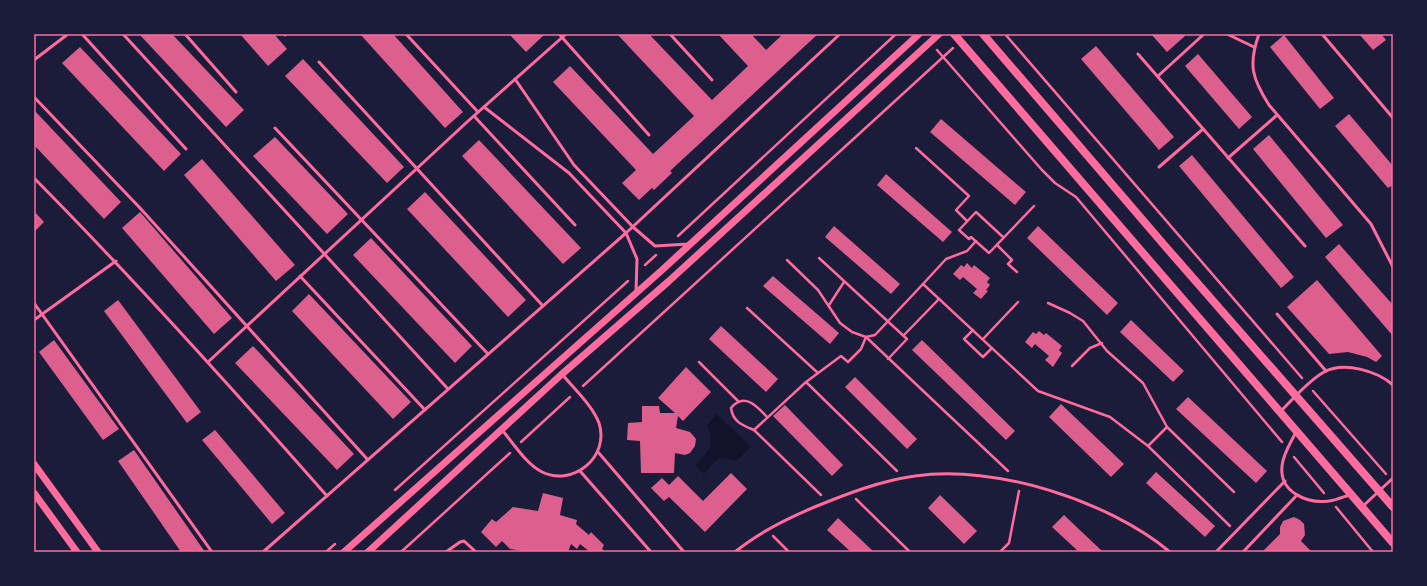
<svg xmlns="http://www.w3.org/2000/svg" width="1427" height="586" viewBox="0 0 1427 586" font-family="'Source Sans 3',sans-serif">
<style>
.water{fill:#12122b}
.building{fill:#dd5f8e}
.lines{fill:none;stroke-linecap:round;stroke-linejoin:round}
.path{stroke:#ff6b9d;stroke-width:2.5}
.service{stroke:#ff6b9d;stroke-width:3}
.tertiary{stroke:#ff6b9d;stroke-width:7}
.secondary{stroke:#ff6b9d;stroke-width:8}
.neatline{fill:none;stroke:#ff6b9d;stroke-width:1.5}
</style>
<rect width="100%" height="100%" fill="#1b1b3a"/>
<path class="water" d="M717,414L751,447L736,461L728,458L718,459L704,474L695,465C710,451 715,445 707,425Z"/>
<g class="building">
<path d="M139,34H172L244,110L226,127Z"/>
<path d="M240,34H274L287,49L268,66Z"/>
<path d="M360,34H393L463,112L445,128Z"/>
<path d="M509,34H545L526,52Z"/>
<path d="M617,34H649L712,100L748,66L718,34H751L766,50L783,34H818L670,171L672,173L654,190L652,188L639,200L622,183L636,170L553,82L570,66L653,154L694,116Z"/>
<path d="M1151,34H1183L1185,36L1167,52Z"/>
<path d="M1359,34H1381L1386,40L1373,50Z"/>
<path d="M1284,35L1334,98L1320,109L1270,47Z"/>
<path d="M1096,46L1174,137L1159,150L1081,59Z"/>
<path d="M80,47L181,154L164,171L62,63Z"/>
<path d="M1198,54L1252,117L1239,129L1185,66Z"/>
<path d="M303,59L404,167L387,183L285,76Z"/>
<path d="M34,110L121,202L104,219L34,145Z"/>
<path d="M1349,114L1393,166V185L1388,188L1335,126Z"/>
<path d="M941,119L1026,192L1015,205L930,132Z"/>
<path d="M1269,135L1343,225L1326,238L1253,149Z"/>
<path d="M275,137L348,214L327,234L253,156Z"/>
<path d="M479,140L581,248L563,264L462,156Z"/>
<path d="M1192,155L1294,277L1281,288L1179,166Z"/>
<path d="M202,159L295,265L276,281L184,175Z"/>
<path d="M886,174L952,232L943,242L877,185Z"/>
<path d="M425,192L526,300L508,317L407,209Z"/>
<path d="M34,211L44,222L34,232Z"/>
<path d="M140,212L232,318L214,334L122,228Z"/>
<path d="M834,226L900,284L891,294L825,237Z"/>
<path d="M1038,226L1118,303L1107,315L1027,238Z"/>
<path d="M371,238L472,346L455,363L353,255Z"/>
<path d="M1339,244L1393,305V336L1325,257Z"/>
<path d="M967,263L972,268L974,265L990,278L987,282L990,285L986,290L988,291L981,299L973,293L977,289L963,277L960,280L953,274L961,265L964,267Z"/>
<path d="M773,276L839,333L830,344L763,286Z"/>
<path d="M1317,280L1382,356L1376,362L1367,357L1348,352L1329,354L1287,307Z"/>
<path d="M309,294L411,402L393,419L292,311Z"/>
<path d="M118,300L201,412L187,423L104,311Z"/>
<path d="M1131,320L1184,371L1173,382L1120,332Z"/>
<path d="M721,326L778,379L766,392L709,339Z"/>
<path d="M1039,331L1044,335L1046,333L1062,346L1059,350L1062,353L1053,367L1045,360L1049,356L1035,344L1032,348L1025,342L1033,332L1036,334Z"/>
<path d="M54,340L119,429L103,440L39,352Z"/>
<path d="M922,340L1015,431L1006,440L912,350Z"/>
<path d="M253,346L354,454L337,470L235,363Z"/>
<path d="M686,367L711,392L683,421L678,416L676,428L690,432L696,439L695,446L690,453L685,455L675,453L674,473H641L640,441L627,440L628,423L642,422V406H659L660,413H675L658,398Z"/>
<path d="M855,377L917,439L907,449L845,387Z"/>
<path d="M1188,397L1267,471L1256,483L1176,409Z"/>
<path d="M1061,404L1124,464L1111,477L1049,417Z"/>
<path d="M785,405L843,465L832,476L773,416Z"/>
<path d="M215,430L285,513L272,524L202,440Z"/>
<path d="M134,450L205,552H181L118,461Z"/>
<path d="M1156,472L1215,526L1205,537L1146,483Z"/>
<path d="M731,473L747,489L705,532L669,497L664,501L651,488L662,478L669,485L678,476L703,501Z"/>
<path d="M543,493L563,498L560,515L577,520L576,524L589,535L591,532L604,545L602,549L605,552H590L580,544L577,549L571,544L568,552H530L510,549L502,541L496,547L481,532L492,519L496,522L513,507L538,511Z"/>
<path d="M940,495L977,531L964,544L928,508Z"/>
<path d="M1064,515L1103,552H1079L1052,527Z"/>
<path d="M1294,517L1300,520L1304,524L1305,535L1301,541L1312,552H1262L1280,534V527L1283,521Z"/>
<path d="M838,518L874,552H851L827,530Z"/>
</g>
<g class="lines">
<g class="path">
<path d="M1005,34L1302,378"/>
<path d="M937,50L1042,170L1055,183L1076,197L1282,442"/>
<path d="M916,148L969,196L956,210L967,221"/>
<path d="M678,236L896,34"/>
<path d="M1003,237L976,212L959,230L969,239L971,237L989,253L1034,206"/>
<path d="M976,241L967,251L946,259L923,284L1038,391L1110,417L1148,446"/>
<path d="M997,245L1012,260L1008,264L1017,272"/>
<path d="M819,258L907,339L888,359"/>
<path d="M787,260L818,290L840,323L852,332L866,337L1008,471"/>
<path d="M645,265L656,255"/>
<path d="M1048,303L1070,313L1083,321L1107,351L1143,383L1167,427"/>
<path d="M829,305L844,282"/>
<path d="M747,308L818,373"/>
<path d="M973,330L964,339L983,357L992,348"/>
<path d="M904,335L939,299"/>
<path d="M983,339L1018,302"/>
<path d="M699,362L738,401"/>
<path d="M1072,366L1090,348L1102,343"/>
<path d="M806,382L754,430L821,495"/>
<path d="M583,386L953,48"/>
<path d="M1313,391L1386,474"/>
<path d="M754,430C742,425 733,422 731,408C744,392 757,406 767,417"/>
<path d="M521,442L570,397"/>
<path d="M1294,457L1324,493"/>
<path d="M897,471L806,382L841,356L848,362L861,349L866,337L875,335L923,284"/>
<path d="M395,490L628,281"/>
<path d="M856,499L910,552"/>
<path d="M1336,507L1373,552"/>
<path d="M1230,526L1148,446L1167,427L1234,492"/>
<path d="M773,536L789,552"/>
<path d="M326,552L335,544"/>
<path d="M401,552L510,453"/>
<path d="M1000,552L1009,543L1019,491"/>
</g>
<g class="service">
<path d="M82,34L186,149"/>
<path d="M123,34L448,389"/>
<path d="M185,34L236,92"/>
<path d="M284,34L285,35"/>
<path d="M406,34L478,112"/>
<path d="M559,34L649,135"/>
<path d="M670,34L712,80"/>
<path d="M1227,34L1254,47"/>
<path d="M1259,34C1248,65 1252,78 1269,105L1371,224L1393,267"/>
<path d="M1322,34L1393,118"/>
<path d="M1138,54L1305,246"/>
<path d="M34,60L68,34"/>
<path d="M319,62L543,306"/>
<path d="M1158,76L1204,34"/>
<path d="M515,79L574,165L633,227L655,246L688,244"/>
<path d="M34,97L140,208L368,460"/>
<path d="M484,107L569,173L626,233L637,259L636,292"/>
<path d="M474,116L575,225"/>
<path d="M275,128L488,354"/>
<path d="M1228,158L1277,115"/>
<path d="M1159,167L1203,129"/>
<path d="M34,178C136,281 232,388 327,496"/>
<path d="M300,276L425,410"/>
<path d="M34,303L212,552"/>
<path d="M1277,314L1326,371"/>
<path d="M34,320L116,261"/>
<path d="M208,362L467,122L566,34"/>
<path d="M1281,411C1294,398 1308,381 1324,372C1344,361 1377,371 1393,385"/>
<path d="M502,430C514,444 526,464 542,472C573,487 610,457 599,423C592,405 574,389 562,374"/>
<path d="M1296,432C1291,442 1283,454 1282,466C1279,492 1307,504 1329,501C1336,500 1343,497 1349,495"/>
<path d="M598,452L684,552"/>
<path d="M580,471L651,552"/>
<path d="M1362,507L1393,478"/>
<path d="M263,552L626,233L840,34"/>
<path d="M446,552L460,542L464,541L476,552"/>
<path d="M735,552C759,532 788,518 817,506C849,493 880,481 915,476C995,464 1109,501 1170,552"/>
<path d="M1216,552L1285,481"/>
<path d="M1243,552L1297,495"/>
</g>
<g class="tertiary">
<path d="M34,464L98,552"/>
<path d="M34,493L77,552"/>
<path d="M344,552L661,271L919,34"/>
<path d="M368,552L562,374L669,281L939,34"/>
</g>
<g class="secondary">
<path d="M954,34L1393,543"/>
<path d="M983,34L1165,246L1393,507"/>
</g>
</g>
<rect width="1427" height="586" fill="none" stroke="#1b1b3a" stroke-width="70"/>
<rect x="35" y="35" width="1357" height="516" class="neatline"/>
</svg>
